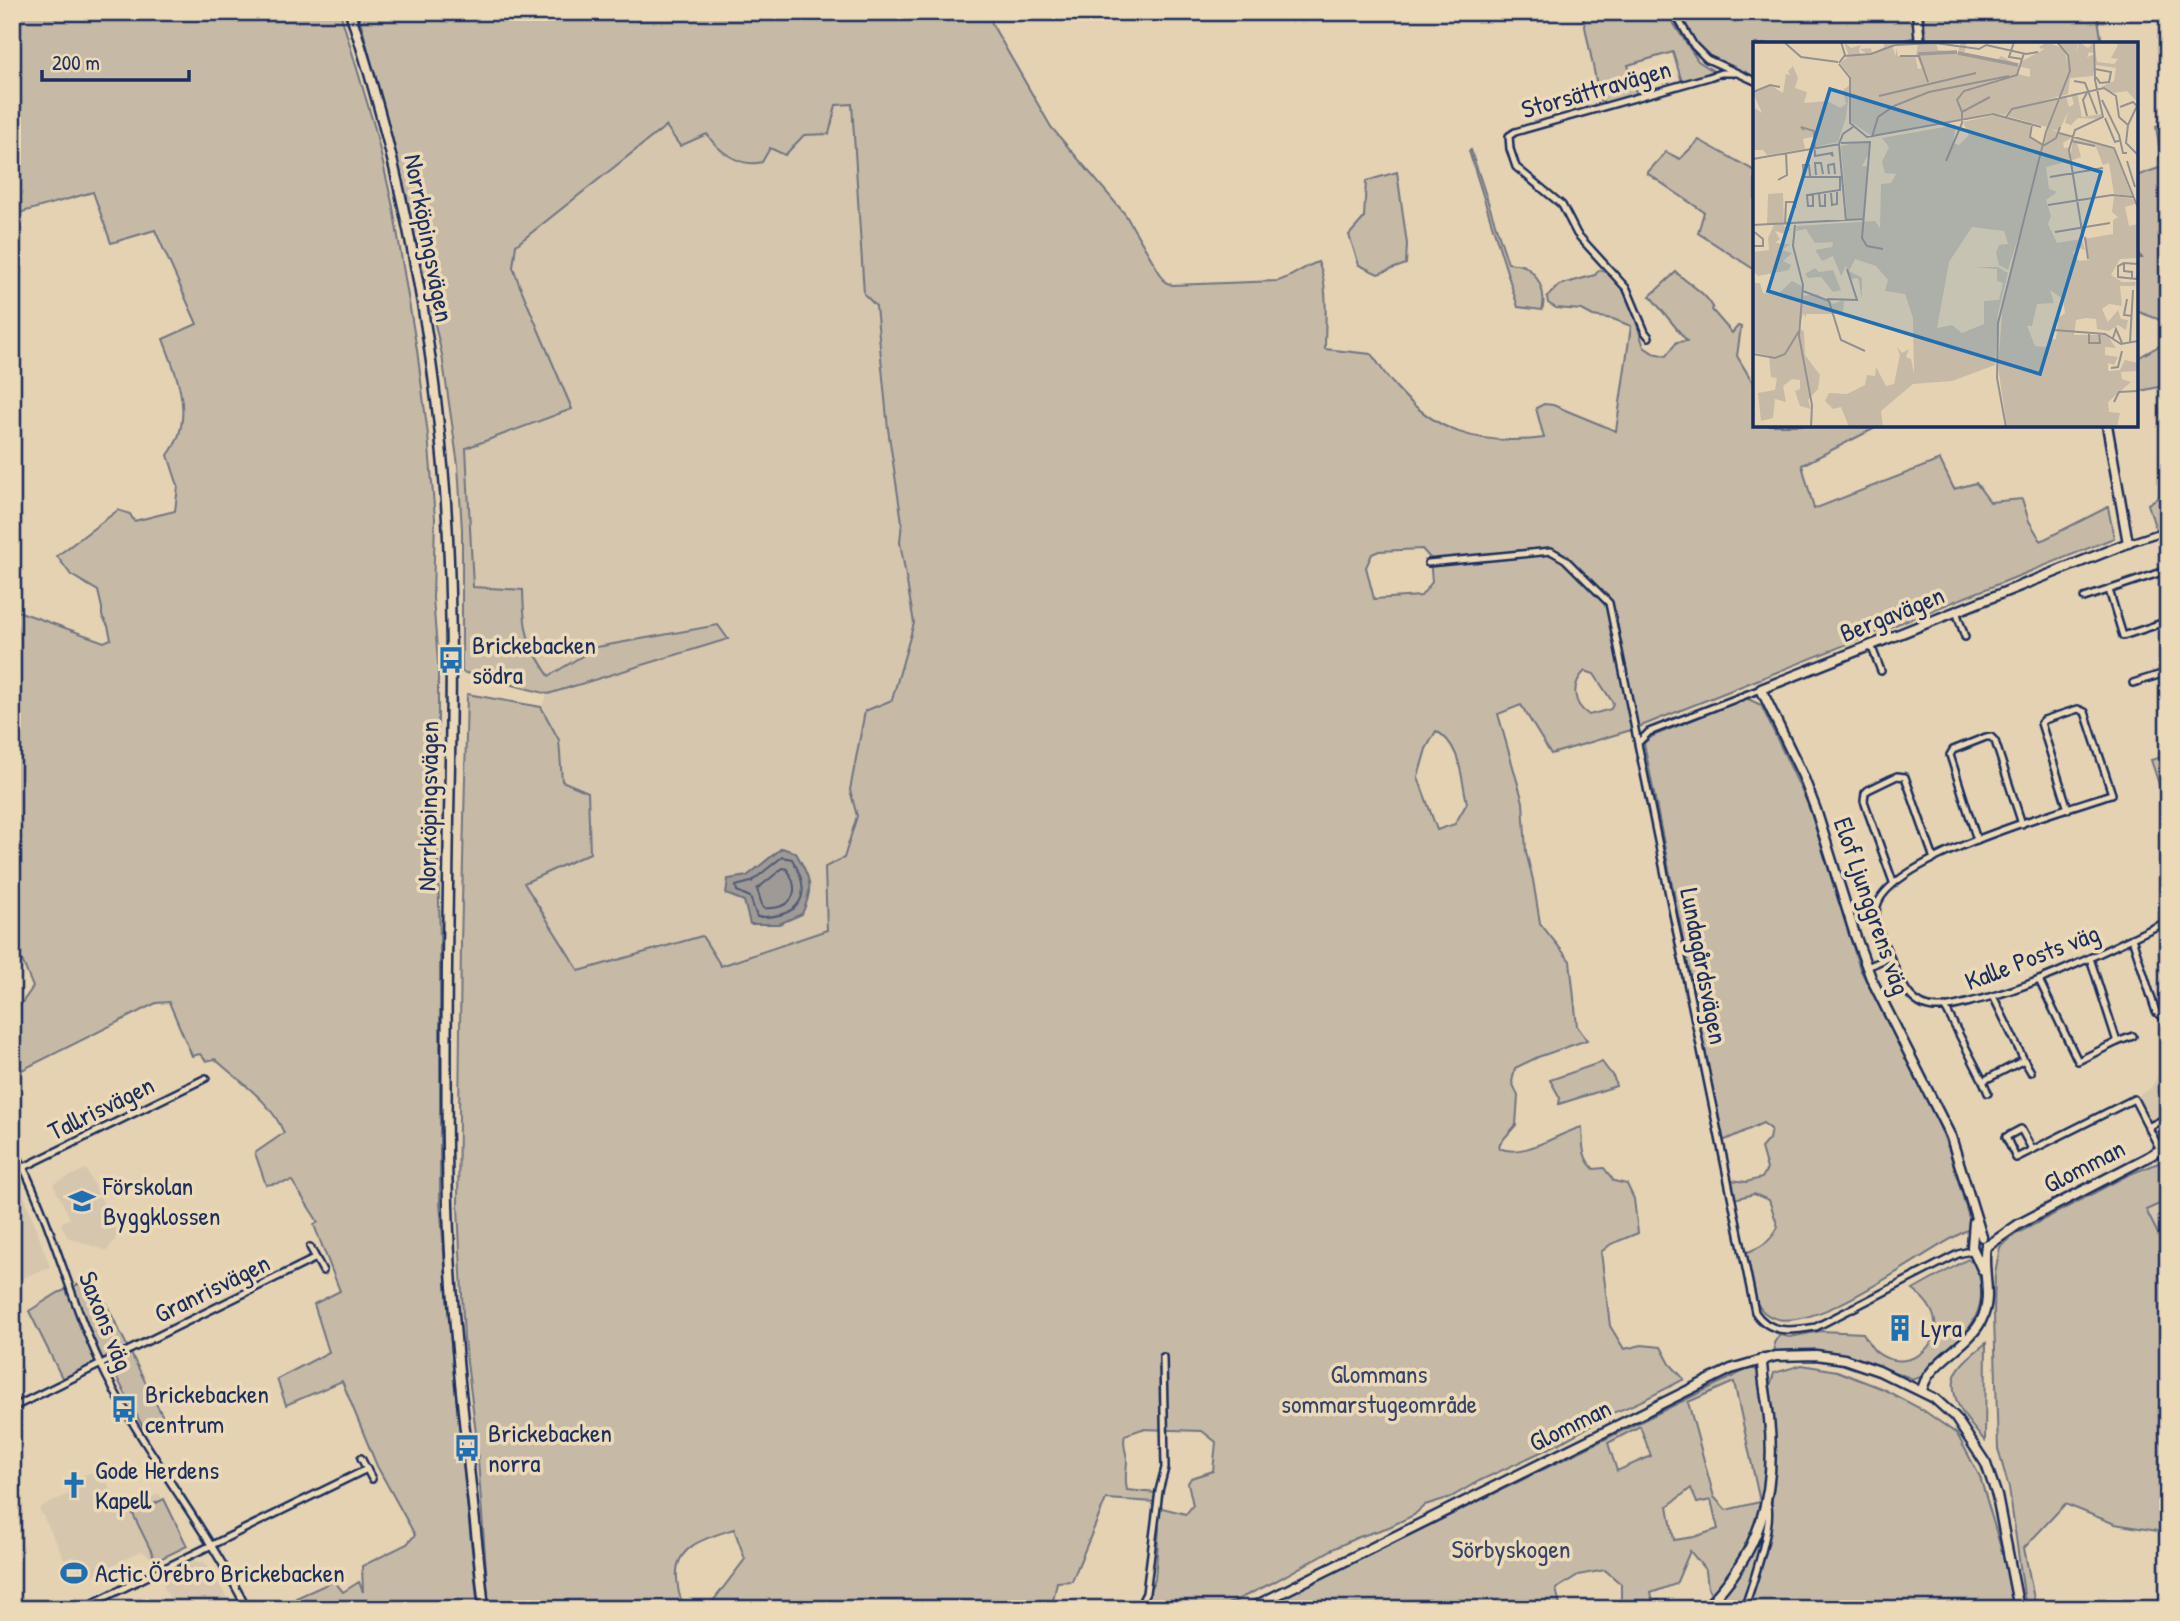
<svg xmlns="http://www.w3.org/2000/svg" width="2180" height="1621" viewBox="0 0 2180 1621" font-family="'Patrick Hand',sans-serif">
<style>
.built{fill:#d5c6ad}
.green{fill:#c6baa7;stroke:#707482;stroke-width:2;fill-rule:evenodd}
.water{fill:#9f9a96;stroke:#6a6f80;stroke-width:2}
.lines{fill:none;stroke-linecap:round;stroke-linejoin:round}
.shore{stroke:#505a74;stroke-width:2}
.street-casing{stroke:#1b2f5e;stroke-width:10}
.secondary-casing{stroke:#1b2f5e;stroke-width:13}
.street{stroke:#ecd9b7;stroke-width:5}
.secondary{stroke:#ecd9b7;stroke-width:8}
.labels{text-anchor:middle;stroke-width:7;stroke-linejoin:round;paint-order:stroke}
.street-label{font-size:26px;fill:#1b2f5e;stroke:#ecd9b7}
.poi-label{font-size:26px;fill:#1b2f5e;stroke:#ecd9b7;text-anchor:start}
.park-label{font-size:26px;fill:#354469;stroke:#ecd9b7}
.inset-river{fill:none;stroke:#9f9a96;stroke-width:3.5}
.inset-road{fill:none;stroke:#949191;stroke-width:2}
.view{fill:#1f6fb2;fill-opacity:0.15;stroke:#1f6fb2;stroke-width:3.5}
.inset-edge{fill:none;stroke:#1b2f5e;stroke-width:3.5}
</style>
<rect width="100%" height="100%" fill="#e4d2b3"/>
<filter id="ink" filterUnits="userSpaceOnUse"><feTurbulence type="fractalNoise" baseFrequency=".0143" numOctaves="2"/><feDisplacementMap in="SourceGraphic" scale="14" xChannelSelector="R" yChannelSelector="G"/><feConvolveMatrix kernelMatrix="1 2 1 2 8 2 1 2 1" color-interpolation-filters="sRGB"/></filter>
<g filter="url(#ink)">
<g class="built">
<path d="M852,104L864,294L876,306L888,429L902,522L900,542L914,623L891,700L850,790L857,816L844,858L825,867L827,930L720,966L702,936L579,972L524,883L561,781L559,740L541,707L548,694L727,639L718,625L597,647L550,676L531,649L524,626L523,590L473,587L466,448L572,409L519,284L513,267L516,245L667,126L680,146L703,135L732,128L804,135L836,105Z"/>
<path d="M2168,1059V1140L2160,1143L2135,1098L2151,1088Z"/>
<path d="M86,1169L116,1229V1238L107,1251L67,1237L61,1223L70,1218L53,1184Z"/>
<path d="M2168,1173V1235L2162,1242L2146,1210Z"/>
<path d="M12,1184L17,1185L22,1190L50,1267L17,1280L12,1270Z"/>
<path d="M100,1468L121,1512L159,1493L187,1546L156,1561L141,1551L84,1580L73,1556L65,1560L39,1508L79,1489L75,1480Z"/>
<path d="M194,1561L204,1562L212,1571L233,1609H175L163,1585L167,1575Z"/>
</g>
<g class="green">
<path d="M12,12H340L375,129L393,207L417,350L428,435L435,518L433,598L438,662V726L435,765L440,938V1203L453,1367L478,1609H290L296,1598L334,1581L343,1592L359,1582L363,1592L362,1566L407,1544L415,1535L377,1466L342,1381L286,1405L277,1379L329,1352L314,1304L340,1291L314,1225L318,1222L292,1181L266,1185L255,1153L284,1133C270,1100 241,1083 215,1059L206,1061L200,1054L192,1056L169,1002L156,1003L12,1075V1017L33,987L22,960L12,957V609L104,642L111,639L108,626L102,616V608L98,591L71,575L57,556L118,510L130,514L134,521L175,511L178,486L168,455C196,419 177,376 163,339L197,324L155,230L111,243L93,192L12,215Z"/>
<path d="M358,12H988L993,26L1051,127L1125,214L1165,282L1172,285L1278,281C1293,277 1303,267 1318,262C1329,283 1325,326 1325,349L1371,354C1378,362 1383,372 1390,380C1433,433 1478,446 1544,438L1536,408L1544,404L1553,405L1616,431L1631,326L1613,319L1593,316L1582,310L1556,308L1548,303L1547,297L1559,285L1595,275L1599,270C1629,275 1635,323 1644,347L1653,353L1666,356L1677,342L1687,341L1650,296L1676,272C1689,285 1704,291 1713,307L1712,310L1732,333L1738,326L1741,327L1737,356L1755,386V425H1881L1802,465L1814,509L1940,460L1954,489L1976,483L1990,502L2022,499L2029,521L2041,541L2108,507L2114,538L1631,730L1551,754L1521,705L1498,714L1523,802L1526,852L1533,880L1540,923L1570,961L1577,1026L1587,1040L1538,1057L1515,1068L1512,1082L1518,1096L1516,1125L1500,1143L1499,1148C1524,1159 1558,1133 1582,1127C1583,1143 1581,1157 1594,1169L1604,1168L1614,1181L1627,1184L1634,1199L1638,1233L1611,1244L1601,1252L1610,1326L1624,1349L1642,1345L1661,1347L1670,1364L1684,1379C1669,1387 1612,1418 1599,1415L1601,1420L1558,1444L1479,1481L1451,1497L1425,1505L1414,1515L1389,1527L1356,1538L1335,1548L1272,1583L1218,1609H1145L1142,1603L1155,1580L1159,1529L1155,1502L1106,1499L1072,1581L1057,1582L1053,1601L1069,1609H707L745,1559L734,1529C709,1537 674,1545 677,1578C678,1590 679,1598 686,1609H489L476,1433L464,1339L458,1206L461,944L467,694L541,707L559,740L562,781L588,792L590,853L524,883L579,971L702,936L721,966L827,930L825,867L844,858L857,816L850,790L865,711L892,700L914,623L900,542L902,522L888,429L876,306L864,294L852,104L836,105L829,134L804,135L785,155L770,148L762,162C742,168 718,152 707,134L680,146L666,126L516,245L513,267L519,284L572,409L466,448L473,587L523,590C524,631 526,642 549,676L597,647L718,625L728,639L548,694L462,672V530L458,465L442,355L398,163ZM1422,549L1430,558L1432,582L1421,596L1374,599L1366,567L1372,554L1379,551ZM1585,671L1594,674L1613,703L1611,709L1589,715C1572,704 1571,684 1585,671ZM1436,731C1461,744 1461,778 1467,803L1455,824L1437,830L1418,777L1426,749ZM1142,1429L1202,1431L1216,1442L1213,1471L1191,1478L1188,1483L1193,1505L1186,1514L1162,1508L1157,1493L1127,1490C1124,1477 1127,1471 1127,1459C1126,1450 1122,1445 1125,1435Z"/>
<path d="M1582,12H1666L1698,61L1715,72L1682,82L1673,52L1628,65L1637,96L1601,105Z"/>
<path d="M1678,12H1913L1916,37L1888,44H1755V78L1706,57L1693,40Z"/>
<path d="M1923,12H2097L2102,44H1927Z"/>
<path d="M2168,122V331L2158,319L2136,311V258H2142L2136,251V176L2162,167L2156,126Z"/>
<path d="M1699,140L1755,171V270L1698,233L1704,212L1647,173L1666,152L1680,159Z"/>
<path d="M1471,150L1508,263C1513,264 1522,264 1526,267C1539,276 1547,295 1542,310L1518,307L1469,151Z"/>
<path d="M1397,172L1407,244L1406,264L1378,274L1359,265L1349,235L1364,218L1366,181Z"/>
<path d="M2168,341V385L2136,392V359Z"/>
<path d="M2168,491V527L2156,530L2148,504Z"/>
<path d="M1746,698L1761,705L1808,804L1860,969L1926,1093L1949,1150L1972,1228C1930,1244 1806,1347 1765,1313C1750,1301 1749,1271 1745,1253C1762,1247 1770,1242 1778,1227L1769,1200L1754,1194L1734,1199L1731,1180L1746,1182L1762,1178L1767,1169L1761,1148L1769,1139L1771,1129L1763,1123L1723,1141L1644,743L1653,736Z"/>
<path d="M2168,755V785L2160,787L2151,760Z"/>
<path d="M1602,1062L1614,1078L1616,1086L1559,1104L1560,1098L1550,1080Z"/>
<path d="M2161,1162L2168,1173V1200L2146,1210L2162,1242L2168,1247V1529L2163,1532L2115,1524L2065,1504L2024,1548L2034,1599L2044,1609H2026L2009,1488L1998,1449L1994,1315L1995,1273L2000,1247L2016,1234L2128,1175Z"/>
<path d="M1968,1259L1975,1262C1997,1320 1956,1340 1921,1377L1914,1379C1869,1363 1824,1343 1775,1352L1774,1343L1779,1335L1790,1337L1821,1331L1863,1333C1867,1339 1870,1346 1875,1351C1911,1382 1967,1330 1913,1290Z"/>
<path d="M93,1278L166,1423L146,1433L106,1357L63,1380L29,1311L58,1293Z"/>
<path d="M1986,1343L1985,1441C1970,1425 1948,1400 1955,1376C1959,1363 1977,1351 1986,1343Z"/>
<path d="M1802,1365L1837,1371L1883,1389L1923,1410L1957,1434L1980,1477L2006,1565L2014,1609H1709C1739,1577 1754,1554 1767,1512L1771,1519L1775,1432L1770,1386L1774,1373Z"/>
<path d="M1750,1368L1757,1370L1761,1377L1767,1423L1765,1507L1747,1549L1712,1597L1708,1588L1706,1571L1690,1551L1676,1584L1651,1593L1653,1602L1659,1600L1660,1609H1621V1584L1605,1570L1578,1575L1556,1589L1561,1609H1259ZM1734,1382L1760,1502L1726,1510L1714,1497L1688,1402ZM1640,1426L1651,1456L1617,1471L1608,1443ZM1691,1488L1697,1503L1711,1500L1718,1529L1694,1537L1674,1540L1668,1506Z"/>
<path d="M164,1499L187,1546L156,1561L133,1514Z"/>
</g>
<path class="water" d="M782,848L796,853C811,879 814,887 802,914L779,924H750L744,901L726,894L728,879L747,876Z"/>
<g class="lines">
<g class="shore">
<path d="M782,857L792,859C815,897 799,918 757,917L750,897L737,891L736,886L751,882Z"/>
<path d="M783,868L787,869C802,893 792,910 763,908L757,889Z"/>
</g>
<defs>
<g id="street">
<path d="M1674,12L1694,46L1707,59L1755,81"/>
<path d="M1649,337L1645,332L1627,289L1577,234L1562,205L1516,167L1510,149L1509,136L1515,132L1709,77L1721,73H1736"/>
<path d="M2128,543L2168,530"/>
<path d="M1428,563L1551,551L1565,559L1609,603L1755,1312C1770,1335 1792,1331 1816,1327L1958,1254L1974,1250"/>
<path d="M2109,590L2123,636L2168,621"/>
<path d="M2084,598L2168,570"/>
<path d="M1956,611L1965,637"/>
<path d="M1871,645L1881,671"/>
<path d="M2133,683L2168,672"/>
<path d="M1640,741L1649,732L1761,689"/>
<path d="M2068,809L2041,723L2044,720L2078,709L2085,712L2112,794H2111C2064,810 1890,858 1877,906C1872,925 1887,948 1894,966C1903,987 1913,1010 1941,1008C1955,1007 1969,1002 1982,999C2047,982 2107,949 2168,921"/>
<path d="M1977,840L1950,755L1953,750L1986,737H1991L1995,741L2022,824"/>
<path d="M1893,882L1864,801L1865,793L1868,790L1897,776L1905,777L1934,859"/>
<path d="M2132,938L2156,1012L2163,1017L2168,1015"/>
<path d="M1867,967L1890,957"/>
<path d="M2039,980L2078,1061L2117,1042L2090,958"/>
<path d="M1945,1007L1983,1081L2024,1060L1993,996"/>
<path d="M2117,1042L2133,1036"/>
<path d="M2024,1060L2031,1072"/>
<path d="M1983,1081L1988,1093"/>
<path d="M2148,1127L2168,1117"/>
<path d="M12,1146C53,1219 69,1303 107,1377C148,1457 207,1528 247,1609"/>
<path d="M2032,1149L2021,1129L2006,1137L2016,1158L2134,1099L2168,1165"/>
<path d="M12,1173L206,1078"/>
<path d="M310,1247L323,1271"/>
<path d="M12,1408L316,1258"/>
<path d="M361,1458L372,1479"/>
<path d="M81,1609L367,1469"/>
<path d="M1138,1609L1146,1593L1159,1491L1165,1468L1163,1357"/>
<path d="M1744,1609C1751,1588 1775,1521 1767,1503"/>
</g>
<g id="secondary">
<path d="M350,12C402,171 434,336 446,503C453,608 451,713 449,818C447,947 445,1077 448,1206C452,1341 471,1475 484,1609"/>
<path d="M1917,12L1920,44"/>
<path d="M1974,1222L1972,1247L1982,1269"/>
<path d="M1982,1237L1951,1137L1871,978L1855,935L1816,810L1803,776L1761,689L2128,543L2107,425"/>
<path d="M1986,1247L2019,1224L2148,1157L2168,1145"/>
<path d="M1922,1391C1926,1363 1968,1347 1981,1321C1994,1296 1981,1270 1986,1245"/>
<path d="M1249,1609L1731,1369L1776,1356L1816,1355L1844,1359L1879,1371L1934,1398L1955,1417L1986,1464L1997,1496L2019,1609"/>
<path d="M1704,1609C1760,1554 1777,1495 1769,1418C1767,1398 1762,1379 1762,1359"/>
</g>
</defs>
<use href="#street" class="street-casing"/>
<use href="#secondary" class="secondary-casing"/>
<use href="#street" class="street"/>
<use href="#secondary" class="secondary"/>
</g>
</g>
<defs>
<symbol id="bus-bare" viewBox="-9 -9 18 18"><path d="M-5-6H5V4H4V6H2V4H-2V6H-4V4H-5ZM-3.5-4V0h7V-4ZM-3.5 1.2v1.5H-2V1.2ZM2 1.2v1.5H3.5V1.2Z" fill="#1f6fb2" stroke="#ecd9b7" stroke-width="2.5" paint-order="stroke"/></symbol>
<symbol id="school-bare" viewBox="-9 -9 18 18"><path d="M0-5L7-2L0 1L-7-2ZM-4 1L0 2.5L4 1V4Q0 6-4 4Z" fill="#1f6fb2" stroke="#ecd9b7" stroke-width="2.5" paint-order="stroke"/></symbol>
<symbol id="building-bare" viewBox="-9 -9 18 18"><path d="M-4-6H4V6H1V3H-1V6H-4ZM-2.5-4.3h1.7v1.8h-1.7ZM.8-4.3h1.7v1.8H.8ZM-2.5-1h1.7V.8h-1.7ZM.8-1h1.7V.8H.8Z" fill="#1f6fb2" stroke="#ecd9b7" stroke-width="2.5" paint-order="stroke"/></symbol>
<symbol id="church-bare" viewBox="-9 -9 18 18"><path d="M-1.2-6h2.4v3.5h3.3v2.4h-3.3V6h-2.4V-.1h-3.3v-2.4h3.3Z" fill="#1f6fb2" stroke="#ecd9b7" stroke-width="2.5" paint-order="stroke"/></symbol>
<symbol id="stadium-bare" viewBox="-9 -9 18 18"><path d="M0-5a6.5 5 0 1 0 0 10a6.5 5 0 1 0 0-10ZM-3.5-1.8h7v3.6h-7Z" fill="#1f6fb2" stroke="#ecd9b7" stroke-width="2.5" paint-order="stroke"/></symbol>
</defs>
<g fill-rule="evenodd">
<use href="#bus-bare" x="432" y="641" width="38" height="38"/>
<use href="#school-bare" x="63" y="1182" width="38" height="38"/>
<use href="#building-bare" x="1881" y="1309" width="38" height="38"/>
<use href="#bus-bare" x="105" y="1390" width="38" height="38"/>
<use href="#bus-bare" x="448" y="1429" width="38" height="38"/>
<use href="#church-bare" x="55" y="1466" width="38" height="38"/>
<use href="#stadium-bare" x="55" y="1554" width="38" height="38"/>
</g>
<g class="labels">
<g class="street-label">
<text transform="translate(1596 89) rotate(-16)" y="9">Storsättravägen</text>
<text transform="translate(429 238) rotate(79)" y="9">Norrköpingsvägen</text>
<text transform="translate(1892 614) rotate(-22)" y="9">Bergavägen</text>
<text transform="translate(428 806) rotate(-89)" y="9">Norrköpingsvägen</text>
<text transform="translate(1872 906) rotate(71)" y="9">Elof Ljunggrens väg</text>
<text transform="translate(2032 957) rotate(-21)" y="9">Kalle Posts väg</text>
<text transform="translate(1704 966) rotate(79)" y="9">Lundagårdsvägen</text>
<text transform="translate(101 1108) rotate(-26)" y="9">Tallrisvägen</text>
<text transform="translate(2084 1166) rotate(-27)" y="9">Glomman</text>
<text transform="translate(212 1288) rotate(-26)" y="9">Granrisvägen</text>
<text transform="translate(106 1321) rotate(68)" y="9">Saxons väg</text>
<text transform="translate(1570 1425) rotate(-26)" y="9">Glomman</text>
</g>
<g class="poi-label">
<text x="472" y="654">Brickebacken<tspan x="472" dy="30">södra</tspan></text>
<text x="103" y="1195">Förskolan<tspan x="103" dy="30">Byggklossen</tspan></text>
<text x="1921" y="1337">Lyra</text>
<text x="145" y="1403">Brickebacken<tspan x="145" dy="30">centrum</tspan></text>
<text x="488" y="1442">Brickebacken<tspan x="488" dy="30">norra</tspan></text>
<text x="95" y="1479">Gode Herdens<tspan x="95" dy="30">Kapell</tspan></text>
<text x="95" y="1582">Actic Örebro Brickebacken</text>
</g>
<g class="park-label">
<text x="1379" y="1383">Glommans<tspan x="1379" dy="30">sommarstugeområde</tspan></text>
<text x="1511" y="1558">Sörbyskogen</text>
</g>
</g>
<g transform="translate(1753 42)">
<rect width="385" height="385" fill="#e4d2b3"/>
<path d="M91,0L98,6L108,3L106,7L107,13L114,12L107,7L118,6L117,0L119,12L131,5V0H143L139,4L143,14V6L145,14L162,13L165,27L169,26L163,13L165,2L160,0H183L185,8L205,10L208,0H214L211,12L244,18L248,14L267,24L265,32L277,35V27L268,25L269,19L290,8L291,6L288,7L286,5L294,0L311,7L317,29L316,12L305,0H325L323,12L326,0L335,6L341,0L343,12L336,10L334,15L343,12L344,20L361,22L365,17L358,16L365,3L359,0H384L385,61L374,49L361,51L348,45L361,39L363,26L343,23V19L340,34L317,36L315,52L308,54L315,32L307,54L289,59L305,56L294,85L254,74L258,67L252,73L238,71L120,95L97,79V34L87,21L96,14ZM40,24L45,36L42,46L54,50L51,61L75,59L87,66L93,62L90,48L97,43L93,75L85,100L61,105L63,94L50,97L52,107L14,113L10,108H0V65L9,71L0,51L17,43L30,51L33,32L37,33L35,29ZM324,51L329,75L349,72L347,77L325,76L318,83L312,81L315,70L306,89L298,87L318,96L310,101L311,106L316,105V119L293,125L296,147L304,150L293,158L298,174L295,182L304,201L329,197L332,208L324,205L320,211L326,219L336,218L331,197L360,192V178L365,175L359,170L361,154L380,157L382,162L372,165L376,184L385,182V216L367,217L358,233L369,240H383L382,244H367L369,264L356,262L349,267L355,280L365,268L368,277L375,278L373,288L365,283L356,289L344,287L343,277L333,276L323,278L321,293H354L363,306L352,305V313L365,315L361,323L355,321V329L367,328L372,318L385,321V329L368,330L369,337L378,340L355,360L356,370L367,371L364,385H254L245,325L250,261L297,80L308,55L313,54L316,65L321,62L318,52ZM297,248L310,257L312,271L301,279L305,280L303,297L297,298L294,305L282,304L274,284H279L284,262L301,261ZM242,73L277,83V96L289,103L275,164L255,228L246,223L243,211L246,203L255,202L251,189L219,185L196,220L184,286L199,283L209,291L231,282V259L246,258L250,241L244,239V227L220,225H245L255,231L245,271L242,323L199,339L160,342L128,369L130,385H96L88,365L80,367L72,359L76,351L94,352L112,343L114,333L122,334L123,325L133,344L141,342L147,313L144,305L149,311L156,307L153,315L158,317L161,332L160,276L152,252L132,249L135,238L123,224L102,217L96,229L109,236V257L105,236L97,237L93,224L88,234L80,214L69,219L62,208L79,205L80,200L62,201L53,187L43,189L44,184L122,179L127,186L128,142L138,141L143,132L132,131L129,120L136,105L129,96L203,83L200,101L206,103L216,93L210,80ZM320,97L360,106L379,154L361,152L356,121L350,123L343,105L324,101L328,115L317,119ZM105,100H116L117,109L109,124H115L110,176L94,177L88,104ZM30,151L31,184L38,187L32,192L22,189L27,197L22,201L37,202L29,208L39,211L30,219L38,223L36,228L5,234L0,229V210L16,208L15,196L21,183H14L15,152ZM62,226L66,230L80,228L88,248L80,250L68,235L55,236L52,232ZM39,239L49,244V254L64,252L80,262L91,258L90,272H53V276L50,271L46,287L51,289L52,313L67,333L65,347L55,358L58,367L47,364L42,349L47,347V338L39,337L30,344L33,360L22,357L20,376L8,379L5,351L22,348L24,336L18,335L16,314L0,310V241H7L10,251L25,252Z" fill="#c6baa7" fill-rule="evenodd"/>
<path class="inset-river" d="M205,11L265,23M165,12L204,10"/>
<path class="inset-road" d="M31,0L48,15L85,20M261,0L256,15L269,17M142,3L182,1L226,7L233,3M233,3L273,12L285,10M91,14L118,12L142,3M147,14H166L175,40M86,21L92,13L88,0M86,22L97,36V81L114,95L240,72L288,85M342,27L358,30L356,40L347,41L343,35M321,39L332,41L344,72M0,50L17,43L27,45M126,54L223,31M237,55L209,70L204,58L211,49L264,33L271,11M349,58L366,93L370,111H374M367,65L380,60L384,64L375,83M334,74L330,58L334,51M253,75L259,67L351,46L363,54L366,75L375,83L373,101L385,113M352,76L362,100L368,98M279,82L277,95L290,103M51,88L48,85L61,89L62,114L79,111L80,114L77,111M306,91L361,106L385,166M119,95L125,75L141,64L176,50L256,34M318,99L342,104M88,101L117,100L109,196L114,204L130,207M290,104L303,96L307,85M0,117L87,102M193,119L209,81V70M374,119L382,145M76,132L75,123L81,122L82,132M63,133L62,121H68L70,132M51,135H87V148L54,153L55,164H60V152M297,135L350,126M51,136L50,123H56L57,134M25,138L34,133L33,111M78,151L79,163L84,162V150M66,152L67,164H72V152M295,163L359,153L380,155M93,179L86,102L90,92L100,85M0,183L110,177M32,183L33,160H42V166M42,183L40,204L50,243L46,294L59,363L58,385M0,189L10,197V204H0M302,190L357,181M330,195L316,108L322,88L350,75L342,38L341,0M332,195L335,217M371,221L365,224V235L383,237L385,232M379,236V230L371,229V221L385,222M50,249L76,259L88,298L112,309M74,257L104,258L94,227M374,257L371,273L379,274M301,288L352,292L368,302L385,299M336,291V301H347L346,291M360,296L363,287L369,301M377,300L380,248M0,312L22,316L32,312L46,289M358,326L365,325L369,309M361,360L366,350L385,349M253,385L244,336L245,281L293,90L317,29L315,13L304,0"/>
<path class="view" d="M77,47L348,130L287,332L15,249Z"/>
<rect width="385" height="385" class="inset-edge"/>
</g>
<rect width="2180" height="1621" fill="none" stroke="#ecd9b7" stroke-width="42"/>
<rect x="21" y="21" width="2138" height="1579" fill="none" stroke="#1b2f5e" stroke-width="2.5" filter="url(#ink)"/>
<path d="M42 70v10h147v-10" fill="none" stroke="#1b2f5e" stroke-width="3.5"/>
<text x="52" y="70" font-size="21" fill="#1b2f5e" stroke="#ecd9b7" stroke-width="5" paint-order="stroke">200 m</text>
</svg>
